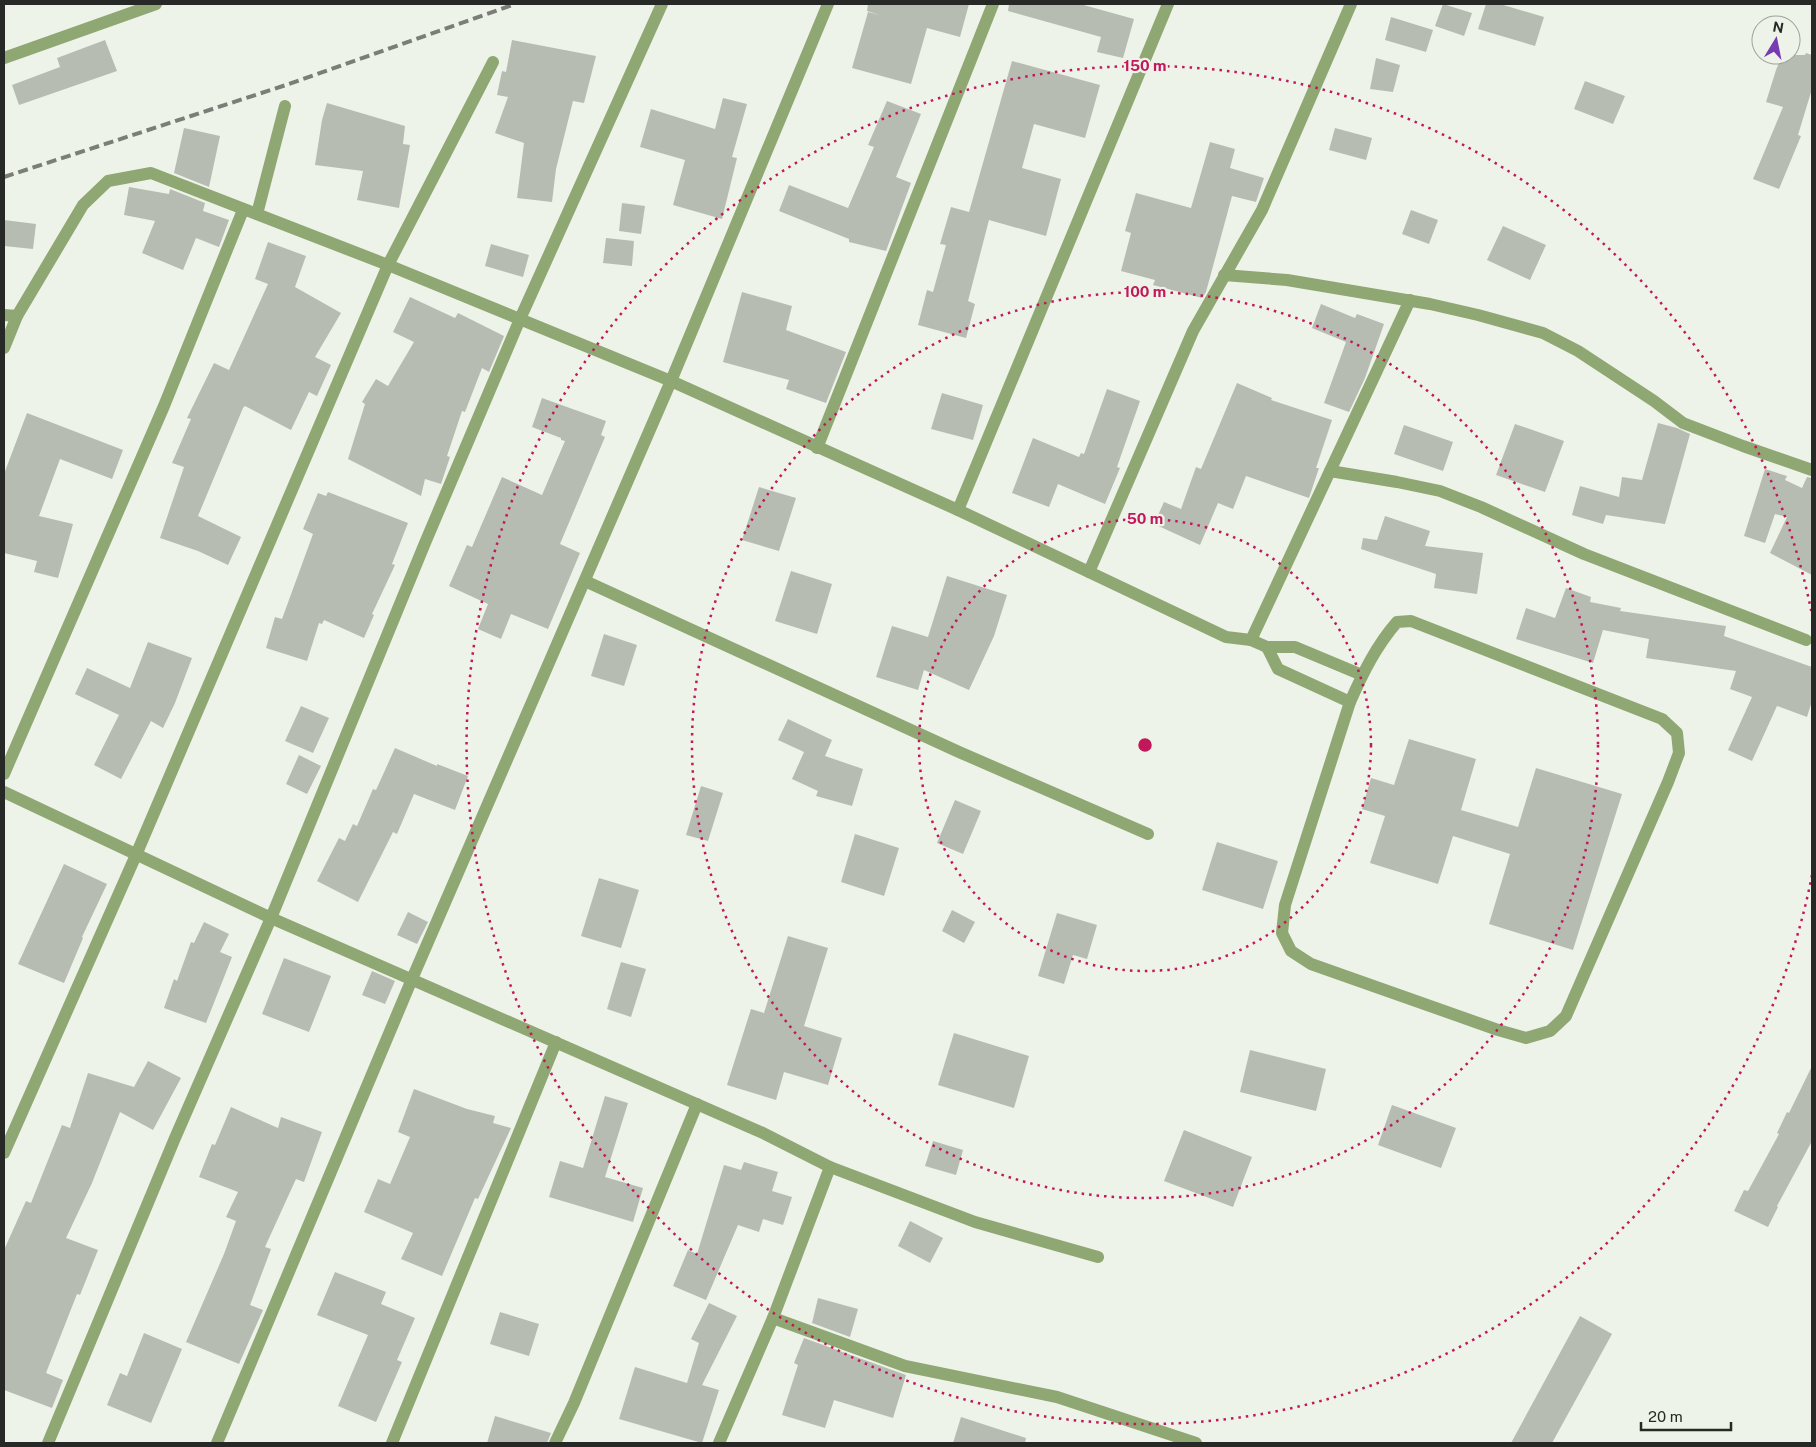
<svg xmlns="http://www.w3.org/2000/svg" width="1816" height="1447" viewBox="0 0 1816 1447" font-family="'Public Sans',sans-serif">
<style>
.building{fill:#b7bcb3}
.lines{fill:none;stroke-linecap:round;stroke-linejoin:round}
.service{stroke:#8fa772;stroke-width:12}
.minor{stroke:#8fa772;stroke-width:12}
.rail{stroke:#7b7e78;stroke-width:4;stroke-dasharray:10 5;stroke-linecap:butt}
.ring{fill:none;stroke:#c2185b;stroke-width:2.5;stroke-dasharray:2.5 5}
.centre{fill:#c2185b;stroke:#eef3e9;stroke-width:2.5}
.ring-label{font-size:15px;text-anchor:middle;font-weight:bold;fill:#c2185b;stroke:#eef3e9;stroke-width:4.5;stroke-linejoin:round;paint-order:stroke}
</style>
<rect width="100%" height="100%" fill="#eef3e9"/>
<g class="building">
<path d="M868,4H969L960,37L927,28L911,84L852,68L868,12L880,15L867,11Z"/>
<path d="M1009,4H1080L1134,19L1123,58L1097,52L1101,37L1008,11Z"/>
<path d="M1443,4L1472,13L1464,36L1435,26Z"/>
<path d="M1486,4H1500L1544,17L1535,46L1478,29Z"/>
<path d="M1391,17L1433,30L1426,52L1385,40Z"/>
<path d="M105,40L117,71L19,105L12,85L60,67L57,58Z"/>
<path d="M512,40L596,56L584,103L573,101L556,169L552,202L517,198L524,143L495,133L508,97L497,95L502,71L506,72Z"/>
<path d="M1806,53L1812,55V89L1798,135L1801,136L1779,189L1753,179L1783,107L1766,102L1776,70L1782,55H1805Z"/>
<path d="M1376,58L1400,65L1393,92L1370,89Z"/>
<path d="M1012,61L1100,85L1085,138L1034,124L1022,168L1061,179L1046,236L989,220L968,301L975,304L966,338L918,325L927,290L933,292L946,245L940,244L951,207L969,212Z"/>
<path d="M1585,81L1625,96L1613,124L1574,109Z"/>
<path d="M723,98L747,104L732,157L737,158L722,219L673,205L685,160L640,147L651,109L715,129Z"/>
<path d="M887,101L921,114L896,177L911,183L886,251L849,242V239L779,211L789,185L848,208L874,147L868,145Z"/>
<path d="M327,103L405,126L403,144L410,145L399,208L357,200L363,171L315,165L322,120Z"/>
<path d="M184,128L220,136L209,187L174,173Z"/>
<path d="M1335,128L1372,138L1366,160L1329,150Z"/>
<path d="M1210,142L1235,149L1230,168L1264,178L1256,202L1232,196L1206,292L1202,298L1153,285L1155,280L1121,271L1131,233L1125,231L1136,193L1191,208Z"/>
<path d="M129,187L169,194L170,189L205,203L203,211L229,220L219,247L196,238L183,270L142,253L155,221L124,215Z"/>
<path d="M622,203L645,206L641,234L619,231Z"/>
<path d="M1411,210L1438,220L1429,244L1402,234Z"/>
<path d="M4,220L36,224L33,249L4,246Z"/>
<path d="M1503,226L1546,245L1530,280L1487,260Z"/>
<path d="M606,238L634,241L632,266L603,263Z"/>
<path d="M268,242L306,256L295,287L341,313L315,357L331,365L317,396L309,392L291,430L245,406L243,408L198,516L241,537L228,565L198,551L160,538L184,467L172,463L191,419L187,418L214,363L229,370L268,284L255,279Z"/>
<path d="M491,244L529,255L523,277L485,266Z"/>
<path d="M742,292L792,306L786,330L846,352L826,403L786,389L789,380L723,362Z"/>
<path d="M410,297L455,318L458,313L504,336L489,372L482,368L465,412L462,411L447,456L450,457L441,484L425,479L421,496L348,459L365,404L362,402L376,379L388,386L414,342L393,332Z"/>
<path d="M1321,304L1355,318L1357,314L1384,324L1365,378L1349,412L1324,403L1346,342L1312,328Z"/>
<path d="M1237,383L1272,398L1271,400L1332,420L1316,468H1319L1309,498L1246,476L1233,509L1218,503L1200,545L1154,524L1164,502L1181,509L1196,467L1201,469Z"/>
<path d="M1107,389L1140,401L1117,467L1120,468L1105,504L1058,484L1049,507L1012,493L1033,438L1079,457L1081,453L1084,454Z"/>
<path d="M942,393L983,405L973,440L931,429Z"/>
<path d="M542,398L606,421L601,435L605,437L560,544L580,553L548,629L511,614L501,639L478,629L488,604L449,586L467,545L472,547L502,477L542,495L565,441L561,440V438L532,427Z"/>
<path d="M27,413L123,450L112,479L60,459L39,516L73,524L58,578L34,572L37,561L4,553V474Z"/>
<path d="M1658,423L1677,428L1690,434L1665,524L1606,515L1603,524L1572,515L1580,486L1619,497L1622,477L1642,480Z"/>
<path d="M1515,424L1564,441L1545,492L1496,475Z"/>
<path d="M1404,425L1453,442L1443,471L1394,454Z"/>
<path d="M1765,469L1787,476L1785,480L1802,488L1807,477L1812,478V575L1770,553L1787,517L1775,514L1765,543L1744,536Z"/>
<path d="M759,487L796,498L779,551L742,540Z"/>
<path d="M328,492L408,523L392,564L395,565L372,614L374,615L364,638L324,620L322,624L319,623L307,661L266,648L275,617L282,619L313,534L303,529L318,493L326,496Z"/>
<path d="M1385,516L1430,531L1425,546L1483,553L1477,594L1434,588L1436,574L1361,549L1363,538L1377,540Z"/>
<path d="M791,571L832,584L817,634L775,621Z"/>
<path d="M947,576L1007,595L994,636L969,690L924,670L918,690L876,677L892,626L928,637Z"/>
<path d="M1566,588L1591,597L1590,602L1621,608L1620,611L1726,626L1724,636L1812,667V701L1807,717L1777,706L1752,761L1728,750L1752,697L1730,689L1736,671L1646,658L1649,639L1603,630L1593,663L1516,639L1526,608L1555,618Z"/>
<path d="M604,634L637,645L624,686L591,676Z"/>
<path d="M148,642L192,658L175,703L163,728L151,721L121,779L94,765L119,715L75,694L87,668L130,688Z"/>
<path d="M301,706L329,718L313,753L285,741Z"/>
<path d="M788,719L832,740L825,756L863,769L852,806L816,796L818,791L792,779L804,752L778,740Z"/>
<path d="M1409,739L1476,759L1461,810L1518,827L1536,768L1622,794L1573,950L1489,924L1510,854L1453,836L1438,884L1370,863L1385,816L1362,809L1371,778L1394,785Z"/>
<path d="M395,748L437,766V764L468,776L455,810L414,794L397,834L393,832L358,902L317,881L339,838L345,841L353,824L357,826L373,789L376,790Z"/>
<path d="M299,755L321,766L307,794L286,784Z"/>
<path d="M701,786L723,793L708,841L686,835Z"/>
<path d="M955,800L981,811L963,854L937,843Z"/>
<path d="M855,834L899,848L884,896L841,882Z"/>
<path d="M1217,842L1278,861L1263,909L1202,890Z"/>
<path d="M64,864L107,884L82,937L83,938L64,983L18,964Z"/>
<path d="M599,878L639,890L621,948L581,936Z"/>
<path d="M952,910L975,922L964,943L942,931Z"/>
<path d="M408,912L428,922L417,944L397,935Z"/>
<path d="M1057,913L1097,925L1087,959L1073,955L1064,984L1038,976Z"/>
<path d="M204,922L229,934L220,952L232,957L206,1023L164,1008L174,979L177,981L191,942L194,943Z"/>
<path d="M788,936L828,948L804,1026L842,1038L828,1085L784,1072L776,1100L727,1085L751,1009L764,1013Z"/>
<path d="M284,958L331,976L309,1032L262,1014Z"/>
<path d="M621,962L646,969L631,1017L607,1009Z"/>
<path d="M372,971L395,981L385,1004L362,995Z"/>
<path d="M954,1033L1029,1056L1014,1108L938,1085Z"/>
<path d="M1250,1050L1326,1069L1316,1111L1240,1092Z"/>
<path d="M148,1061L181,1078L153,1130L120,1112L92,1183L66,1238L98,1250L80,1295L77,1294L46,1373L63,1380L52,1408L4,1390V1250L26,1201L31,1203L62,1125L70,1128L88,1073L134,1087Z"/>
<path d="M1812,1066V1141L1777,1206L1778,1207L1768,1227L1734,1211L1744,1190L1748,1191L1779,1134L1777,1133L1787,1112L1789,1113Z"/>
<path d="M414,1089L467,1109L495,1116L493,1123L511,1128L478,1199L475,1198L442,1276L401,1259L413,1233L364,1212L378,1179L390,1184L410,1137L398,1132Z"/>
<path d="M605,1096L628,1103L605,1177L643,1188L633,1222L549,1197L560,1161L583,1168Z"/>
<path d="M1392,1105L1456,1128L1441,1168L1378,1145Z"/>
<path d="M231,1107L278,1128L281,1117L322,1132L304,1182L296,1179L265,1247L271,1249L250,1305L263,1310L239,1364L186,1342L224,1254L236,1221L226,1217L238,1192L199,1177L212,1144L215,1145Z"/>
<path d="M1184,1130L1252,1157L1233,1207L1164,1181Z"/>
<path d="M933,1141L963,1150L956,1175L925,1166Z"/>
<path d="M744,1162L778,1172L772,1191L792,1197L783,1225L763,1219L759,1232L738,1225L706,1300L673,1286L688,1250L697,1254L724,1165L741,1170Z"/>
<path d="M910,1221L943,1238L930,1263L898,1246Z"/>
<path d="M335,1272L386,1292L381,1304L415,1318L397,1360L402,1362L376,1422L338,1406L368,1335L317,1315Z"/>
<path d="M818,1298L858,1309L850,1337L812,1323Z"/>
<path d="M709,1303L737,1316L702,1385L719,1390L702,1443L619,1419L635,1367L687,1383L699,1343L691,1339Z"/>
<path d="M500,1312L539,1324L529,1356L490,1344Z"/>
<path d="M1580,1316L1612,1334L1552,1443H1511Z"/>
<path d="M144,1333L182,1349L151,1423L107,1405L120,1373L127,1376Z"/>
<path d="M804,1338L906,1375L893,1418L834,1400L825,1428L782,1415L798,1365L794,1363Z"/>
<path d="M495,1416L551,1433L547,1443H487Z"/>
<path d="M961,1417L1026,1438L1025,1443H953Z"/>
</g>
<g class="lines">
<g class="service">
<path d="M585,581L959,752L1148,834"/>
<path d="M1411,621L1662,719L1677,733L1679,753L1668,782L1566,1016L1550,1031L1526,1038L1498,1030L1311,964L1291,951L1282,933L1285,905L1350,702C1363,673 1376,646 1397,622Z"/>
<path d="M1251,640L1267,647H1295L1362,675"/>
<path d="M1267,647L1278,669L1350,702"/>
</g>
<g class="minor">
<path d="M4,58L156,4"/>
<path d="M257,214L285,106"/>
<path d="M1224,275L1287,280L1430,304L1478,315L1543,333L1578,351L1654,401L1683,423L1743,446L1812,470"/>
<path d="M4,315L17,316"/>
<path d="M4,348L17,316L83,205L108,181L151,173L388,265L671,381L958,510L1226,637L1251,640L1410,300"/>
<path d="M817,448L993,4"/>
<path d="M1330,471L1397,482L1440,491L1481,507L1584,554L1806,640"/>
<path d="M958,510L1168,4"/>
<path d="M1089,572L1193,331L1262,210L1351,4"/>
<path d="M4,774L164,406L243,210"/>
<path d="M4,792L271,918L763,1133L830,1167L975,1222L1098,1257"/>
<path d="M4,1153L136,855L388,265L493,62"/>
<path d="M773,1318L905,1366L1057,1397L1196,1443"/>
<path d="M48,1443L175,1138L271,918L425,543L520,319L662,4"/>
<path d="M217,1443L412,979L671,381L828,4"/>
<path d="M392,1443L556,1042"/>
<path d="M555,1443L574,1403L697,1104"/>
<path d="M719,1443L773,1318L830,1167"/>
</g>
<path class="rail" d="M4,177L286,85L515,4"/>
</g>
<g class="ring">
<circle cx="1145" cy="745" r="226"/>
<circle cx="1145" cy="745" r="453"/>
<path d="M1812 875A679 679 0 1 1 1812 615"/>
</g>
<circle cx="1145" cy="745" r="8" class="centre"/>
<g class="ring-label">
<text x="1145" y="71">150 m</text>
<text x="1145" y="297">100 m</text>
<text x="1145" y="524">50 m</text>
</g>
<rect width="1816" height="1447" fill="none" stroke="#272926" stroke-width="10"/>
<g transform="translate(1776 40) rotate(10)"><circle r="24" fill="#eef3e9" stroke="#9ea29b"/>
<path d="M0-4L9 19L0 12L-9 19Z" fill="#773cb2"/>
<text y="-8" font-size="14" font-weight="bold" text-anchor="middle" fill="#272926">N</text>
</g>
<path d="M1641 1422v8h90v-8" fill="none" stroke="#272926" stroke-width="2.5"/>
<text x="1648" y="1422" font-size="15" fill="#272926" stroke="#eef3e9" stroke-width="4" paint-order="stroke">20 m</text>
</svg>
